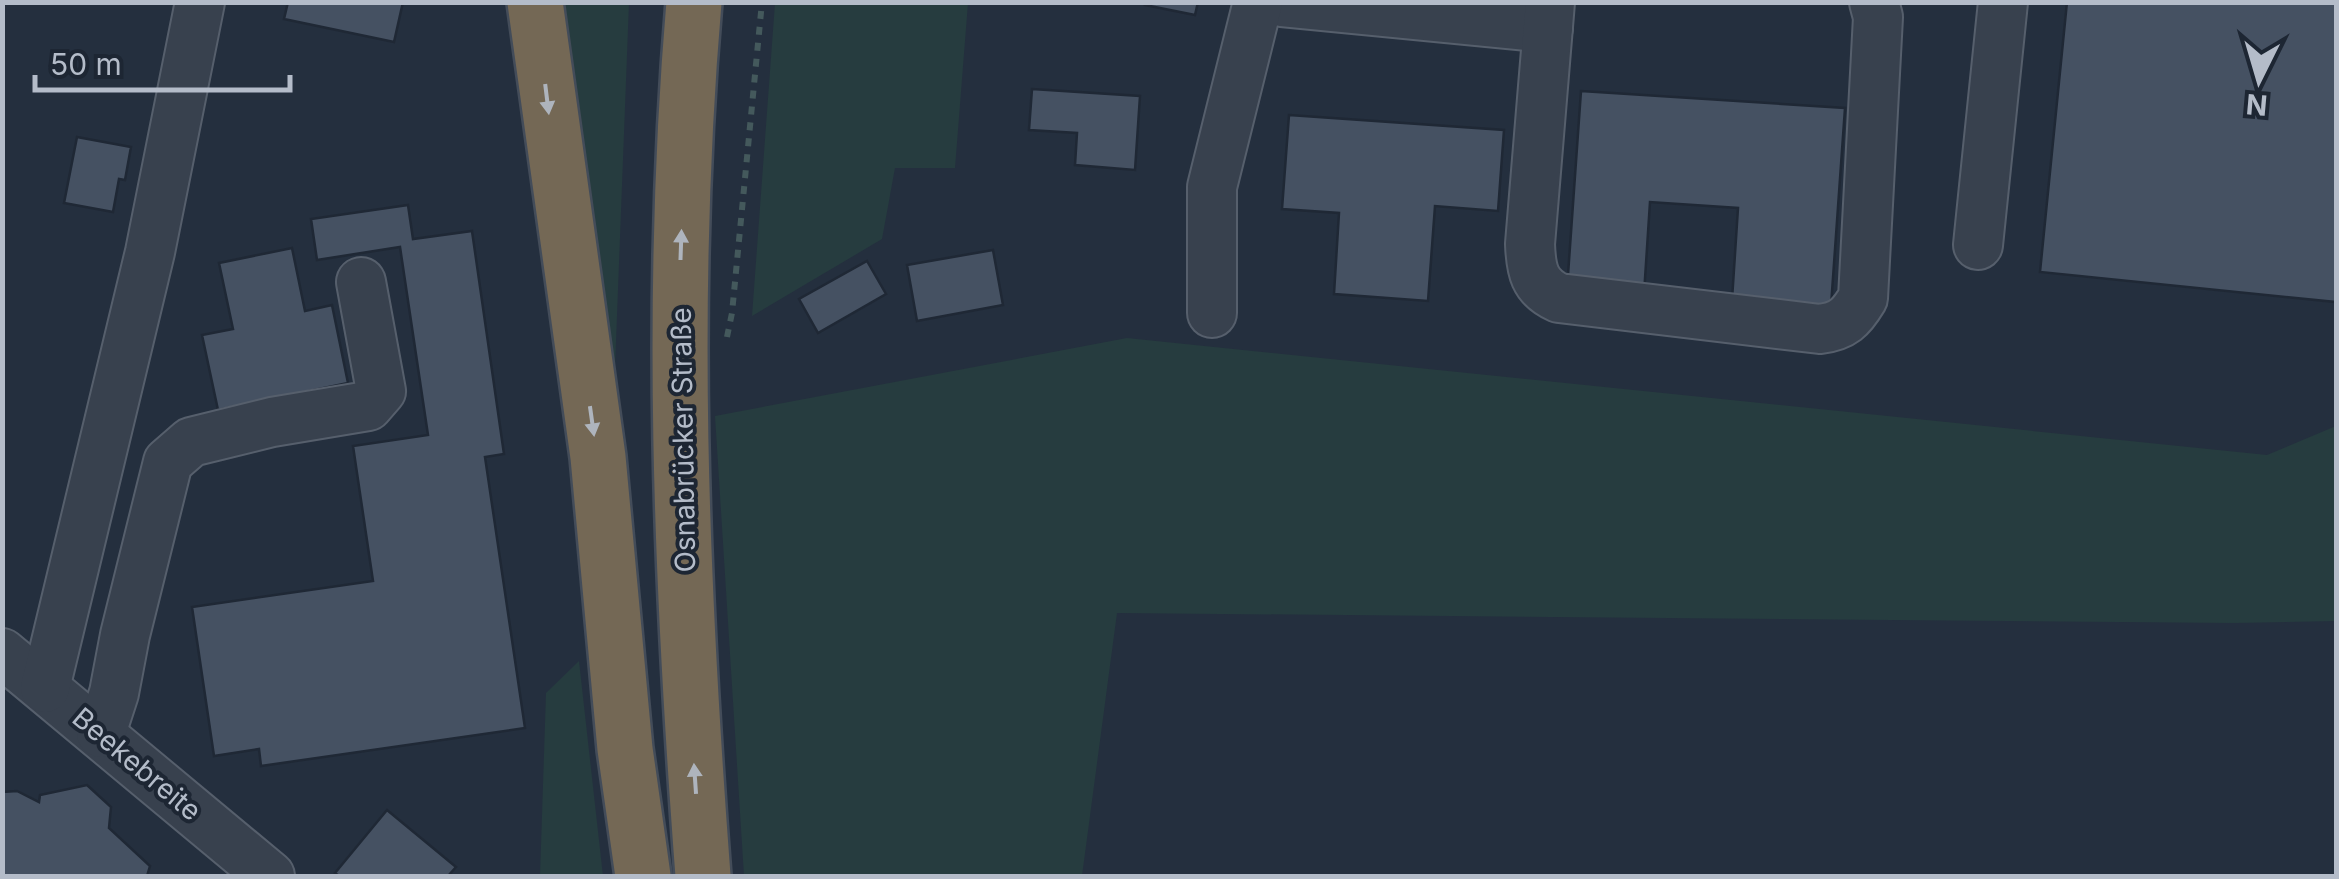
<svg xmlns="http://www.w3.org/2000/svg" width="2339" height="879" viewBox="0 0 2339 879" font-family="Inter,sans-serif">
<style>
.green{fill:#263c3f}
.building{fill:#455162;stroke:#1f2835;stroke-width:2.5}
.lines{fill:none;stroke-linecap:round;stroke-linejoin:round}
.minor-casing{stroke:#565f6c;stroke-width:52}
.highway-casing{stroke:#434c59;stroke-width:60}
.path{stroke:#44595c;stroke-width:6;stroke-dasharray:8 8;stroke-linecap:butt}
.minor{stroke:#38414e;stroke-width:48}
.highway{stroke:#746855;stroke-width:55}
.oneway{fill:#aeb4bd}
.labels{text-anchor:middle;stroke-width:8;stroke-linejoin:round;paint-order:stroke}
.street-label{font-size:28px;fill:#b4bcc9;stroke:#1d2633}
</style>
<rect width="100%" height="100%" fill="#242f3e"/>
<g class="green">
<path d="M558,3H629L614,394Z"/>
<path d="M775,3H968L955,168H895L882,239L752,316Z"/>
<path d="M1127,338L2267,455L2336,426V621L2234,623L1117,613L1082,876H744L715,416Z"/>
<path d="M579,661L603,876H540L546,693Z"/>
</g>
<g class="building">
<path d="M288,2H403L394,42L284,19Z"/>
<path d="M1146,2H1198L1195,15L1145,5Z"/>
<path d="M2067,2H2336V302L2040,272Z"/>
<path d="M1032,89L1140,96L1135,170L1075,165L1077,133L1029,130Z"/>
<path d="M1581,91L1845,108L1831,306L1732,300L1738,208L1650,202L1644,294L1567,289Z"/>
<path d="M1289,115L1504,130L1498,211L1435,206L1428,301L1334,294L1339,213L1282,209Z"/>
<path d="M77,137L131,147L125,180L119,179L113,212L64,203Z"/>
<path d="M408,205L413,239L472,231L504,454L485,457L525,728L261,766L259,749L214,756L192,607L373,581L353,446L428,435L400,247L317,260L311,219Z"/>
<path d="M292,248L305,311L332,305L348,383L218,410L202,335L233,329L219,263Z"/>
<path d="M993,250L1003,305L917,321L907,265Z"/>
<path d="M867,261L886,294L818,333L799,299Z"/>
<path d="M87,785L111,807L109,828L150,866L147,876H2V792L17,791L39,802L40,795Z"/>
<path d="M387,810L456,867L448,876H339L335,873Z"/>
</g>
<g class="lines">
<defs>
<g id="minor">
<path d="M1282,2L1548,28"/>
<path d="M1550,2L1530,244C1531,270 1534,287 1559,298L1820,329C1843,326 1851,318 1863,298L1878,17L1874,2"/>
<path d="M1978,245L2003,2"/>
<path d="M1212,313V187L1258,2"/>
<path d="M2,653L270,876"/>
<path d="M45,688L150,252L200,2"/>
<path d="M101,733L114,693L125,635L168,462L191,442L272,422L368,406L381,391L361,282"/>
</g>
<g id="highway">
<path d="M535,2L598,457L625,749L643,876"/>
<path d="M694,2C669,294 681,585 703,876"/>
</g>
</defs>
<use href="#minor" class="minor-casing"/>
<use href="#highway" class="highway-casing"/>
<path class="path" d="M727,337L732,313L762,2"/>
<use href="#minor" class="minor"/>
<use href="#highway" class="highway"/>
</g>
<defs><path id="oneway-solid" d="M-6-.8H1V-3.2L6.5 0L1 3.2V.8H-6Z" transform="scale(2.5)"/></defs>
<g class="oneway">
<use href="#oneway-solid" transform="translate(547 99) rotate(83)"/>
<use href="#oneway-solid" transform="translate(681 245) rotate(-88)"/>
<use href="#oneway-solid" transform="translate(592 421) rotate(82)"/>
<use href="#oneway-solid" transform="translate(695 779) rotate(-94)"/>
</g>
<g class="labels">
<g class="street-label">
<text transform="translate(683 440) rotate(-91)" y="10">Osnabrücker Straße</text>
<text transform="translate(137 764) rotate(40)" y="10">Beekebreite</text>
</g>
</g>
<rect width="2339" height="879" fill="none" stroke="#b4bcc9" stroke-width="10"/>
<g transform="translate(2259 80) rotate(185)" stroke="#1d2633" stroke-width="8" paint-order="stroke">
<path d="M0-8L18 38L0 25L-18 38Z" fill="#b4bcc9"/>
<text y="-15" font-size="28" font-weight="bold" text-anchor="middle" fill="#b4bcc9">N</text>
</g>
<path d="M35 75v15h255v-15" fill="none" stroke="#b4bcc9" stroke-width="5"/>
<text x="50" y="75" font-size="30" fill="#b4bcc9" stroke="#1d2633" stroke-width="8" paint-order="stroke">50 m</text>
</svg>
